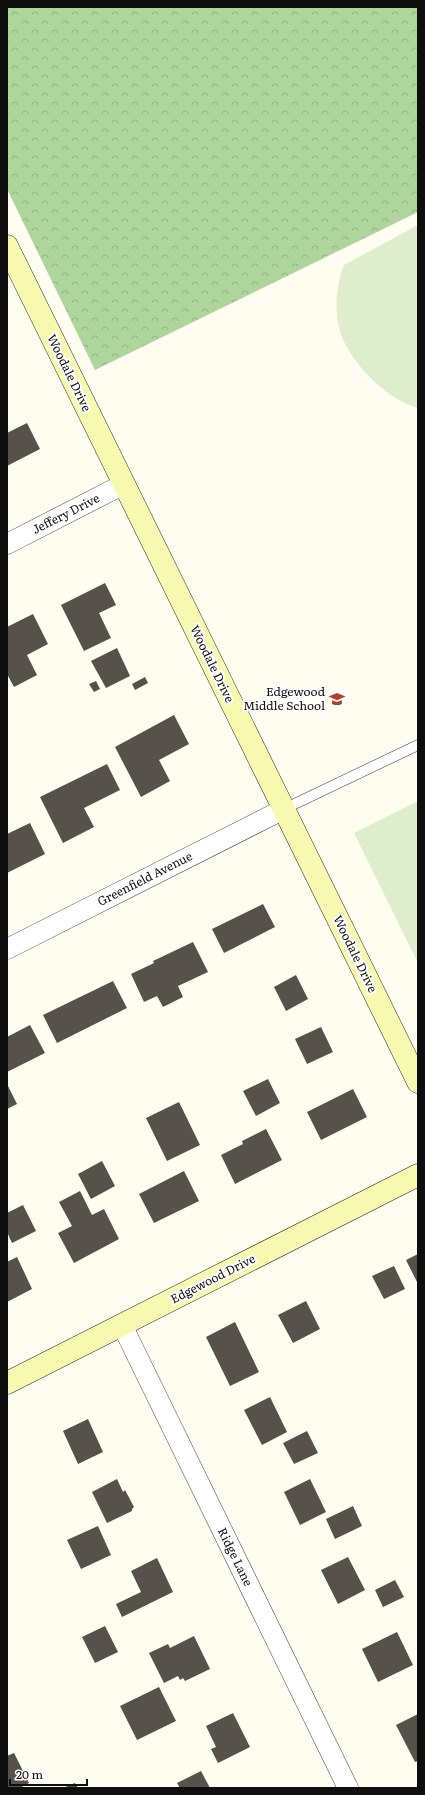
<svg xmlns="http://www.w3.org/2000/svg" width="425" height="1795" viewBox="0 0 425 1795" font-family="Literata,serif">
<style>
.forest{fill:url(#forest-crowns)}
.pitch{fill:#deeecd}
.building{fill:#56514b}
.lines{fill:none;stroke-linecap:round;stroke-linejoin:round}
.lane-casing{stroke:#414141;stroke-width:11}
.street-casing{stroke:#414141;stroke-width:21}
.secondary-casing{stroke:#303030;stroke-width:23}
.lane{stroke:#fff;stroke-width:10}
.street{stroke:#fff;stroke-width:20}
.secondary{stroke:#f7f9b0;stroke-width:22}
.labels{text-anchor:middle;stroke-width:4;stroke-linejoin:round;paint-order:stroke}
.street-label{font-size:12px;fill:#0e0e0e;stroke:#fff}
.poi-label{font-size:12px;fill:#0e0e0e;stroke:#fff;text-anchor:end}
</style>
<defs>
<pattern id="forest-crowns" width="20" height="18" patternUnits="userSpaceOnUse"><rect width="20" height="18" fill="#aed69c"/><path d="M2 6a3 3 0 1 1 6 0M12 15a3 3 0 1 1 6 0" fill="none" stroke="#94b685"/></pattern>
</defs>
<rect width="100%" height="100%" fill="#fefdf0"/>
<path class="forest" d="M7,7H418V212L95,370L7,189Z"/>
<g class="pitch">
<path d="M418,225V408C387,400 349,362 340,331C334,310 336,286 344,265Z"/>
<path d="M418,801V963L354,833Z"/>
</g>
<g class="building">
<path d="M27,423L40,449L7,466V433Z"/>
<path d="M105,583L116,605L99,613L111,638L84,651L61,605Z"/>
<path d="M33,614L48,644L27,655L37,675L14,687L7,674V627Z"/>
<path d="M117,648L130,676L106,688L91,661Z"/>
<path d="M145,677L148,683L135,690L132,684Z"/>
<path d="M96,681L100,689L94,692L89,684Z"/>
<path d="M174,715L189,744L159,760L170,781L141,797L115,747Z"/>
<path d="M107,764L120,790L84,808L94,827L63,843L40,797Z"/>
<path d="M30,823L45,854L7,873V834Z"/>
<path d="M263,904L275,927L224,953L212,929Z"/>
<path d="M193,942L208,972L178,986L183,997L163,1007L157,996L144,1002L131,974L154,963L153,961Z"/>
<path d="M296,975L308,999L286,1011L274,987Z"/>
<path d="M113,981L127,1008L57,1043L43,1015Z"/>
<path d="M30,1025L45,1053L7,1072V1037Z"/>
<path d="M321,1027L333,1052L307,1064L295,1039Z"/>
<path d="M268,1079L280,1103L256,1116L243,1091Z"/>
<path d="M7,1084L17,1104L7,1109Z"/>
<path d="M353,1089L367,1117L321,1140L307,1112Z"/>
<path d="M179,1102L200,1145L167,1161L146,1118Z"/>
<path d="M266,1129L282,1160L235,1184L221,1155L243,1144L242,1141Z"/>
<path d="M102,1161L115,1186L91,1199L78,1174Z"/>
<path d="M184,1171L199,1201L154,1223L139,1194Z"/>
<path d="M80,1191L92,1215L104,1209L119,1239L74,1263L58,1233L72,1226L59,1202Z"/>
<path d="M23,1205L36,1231L12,1243L7,1232V1213Z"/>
<path d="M418,1254V1284L406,1260Z"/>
<path d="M17,1257L32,1289L7,1302V1262Z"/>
<path d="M394,1266L405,1289L384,1299L372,1276Z"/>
<path d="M306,1301L320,1329L293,1343L278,1315Z"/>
<path d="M235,1322L259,1372L230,1386L206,1337Z"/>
<path d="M270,1397L287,1432L262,1445L244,1410Z"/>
<path d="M88,1419L103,1452L78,1464L63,1431Z"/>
<path d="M307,1431L318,1453L294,1464L283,1443Z"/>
<path d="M117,1479L123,1492L125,1490L134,1507L132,1509V1511L107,1523L92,1492Z"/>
<path d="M310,1479L326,1512L300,1525L284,1492Z"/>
<path d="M353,1506L362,1526L335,1539L326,1519Z"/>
<path d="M98,1526L111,1555L81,1569L67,1540Z"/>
<path d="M348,1557L365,1590L338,1604L321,1570Z"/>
<path d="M157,1558L173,1592L122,1617L116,1604L141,1592L131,1571Z"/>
<path d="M395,1580L404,1597L383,1607L375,1590Z"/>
<path d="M105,1626L118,1652L95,1663L82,1637Z"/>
<path d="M397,1632L413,1665L378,1682L362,1649Z"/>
<path d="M194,1636L210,1669L185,1681L183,1678L180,1680L178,1676L164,1683L149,1653L168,1644L170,1648Z"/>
<path d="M159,1687L176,1721L137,1740L120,1706Z"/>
<path d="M233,1713L250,1747L218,1763L211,1749L216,1747L206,1726Z"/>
<path d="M418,1714V1761L415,1762L396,1725Z"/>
<path d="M14,1753L29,1783L20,1788H7V1756Z"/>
<path d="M201,1771L210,1788H180L177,1783Z"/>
<path d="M75,1783L78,1788H63Z"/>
</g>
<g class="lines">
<defs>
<path id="lane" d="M284,809L418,745"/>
<g id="street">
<path d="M7,544L124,484"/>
<path d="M7,949L284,809"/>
<path d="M122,1325L348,1788"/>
</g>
<g id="secondary">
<path d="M7,246L418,1082"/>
<path d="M7,1383L418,1175"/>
</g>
</defs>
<use href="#lane" class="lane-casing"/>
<use href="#street" class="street-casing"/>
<use href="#secondary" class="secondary-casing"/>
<use href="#lane" class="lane"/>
<use href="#street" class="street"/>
<use href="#secondary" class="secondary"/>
</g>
<defs>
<symbol id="school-bare" viewBox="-9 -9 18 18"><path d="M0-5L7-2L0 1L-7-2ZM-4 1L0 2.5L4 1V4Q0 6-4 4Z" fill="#b43c30" stroke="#fff" stroke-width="2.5" paint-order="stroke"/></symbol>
</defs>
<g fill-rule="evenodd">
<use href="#school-bare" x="326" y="688" width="22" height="22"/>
</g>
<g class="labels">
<g class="street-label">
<text transform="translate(69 373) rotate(64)" y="4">Woodale Drive</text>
<text transform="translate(66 514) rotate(-27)" y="4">Jeffery Drive</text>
<text transform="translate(212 664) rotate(64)" y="4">Woodale Drive</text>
<text transform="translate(145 879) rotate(-27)" y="4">Greenfield Avenue</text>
<text transform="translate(355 954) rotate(64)" y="4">Woodale Drive</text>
<text transform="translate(213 1279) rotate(-27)" y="4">Edgewood Drive</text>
<text transform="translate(235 1557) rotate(64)" y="4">Ridge Lane</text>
</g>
<g class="poi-label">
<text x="325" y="696">Edgewood<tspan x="325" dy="14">Middle School</tspan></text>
</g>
</g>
<rect width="425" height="1795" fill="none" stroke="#0e0e0e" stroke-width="16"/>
<path d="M10 1779v6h77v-6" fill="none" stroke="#0e0e0e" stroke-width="2"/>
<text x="16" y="1779" font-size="12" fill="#0e0e0e" stroke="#ffffff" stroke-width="3" paint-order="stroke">20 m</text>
</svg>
